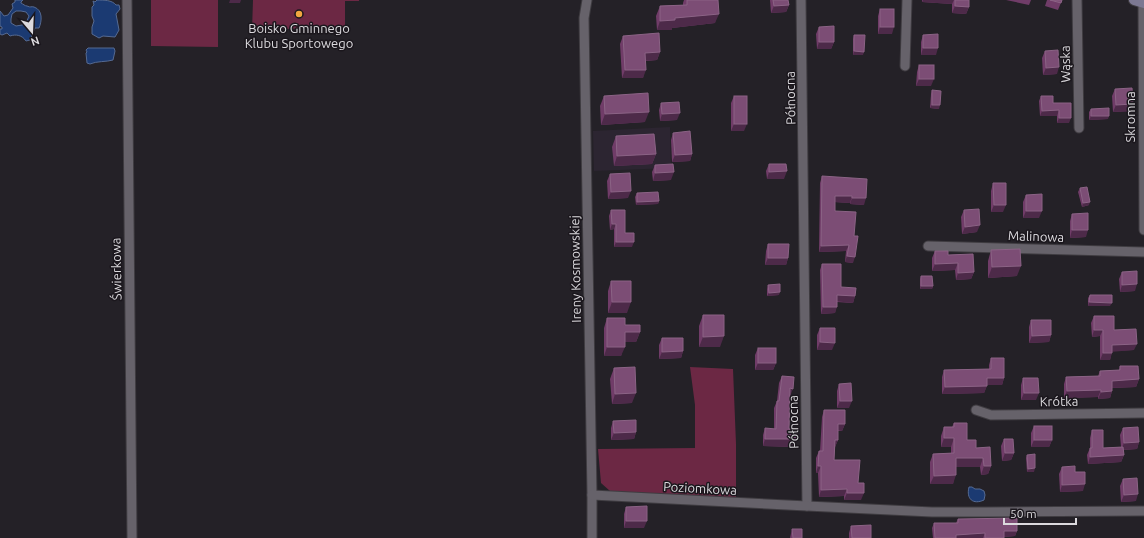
<svg xmlns="http://www.w3.org/2000/svg" width="1144" height="538" viewBox="0 0 1144 538" font-family="Ubuntu,sans-serif">
<style>
.built{fill:#2c2531}
.green{fill:#6c2844}
.water{fill:#1b3a72;stroke:#556a92;fill-rule:evenodd}
.lines{fill:none;stroke-linecap:round;stroke-linejoin:round}
.street-casing{stroke:#3f3c41;stroke-width:11}
.secondary-casing{stroke:#3f3c41;stroke-width:12}
.street{stroke:#66626a;stroke-width:9}
.secondary{stroke:#7c7892;stroke-width:10}
.wall{fill:#703c68}
.shaded-wall{fill:#4d2a49}
.building{fill:#7c4d75;stroke:#8b6385}
.poi-dot{fill:#f1a640;stroke:#1b171d;stroke-width:1.5}
.labels{text-anchor:middle;stroke-width:3;stroke-linejoin:round;paint-order:stroke}
.poi-label{font-size:13px;fill:#dcdade;stroke:#1b171d}
.street-label{font-size:13px;fill:#dcdade;stroke:#1b171d}
</style>
<rect width="100%" height="100%" fill="#242127"/>
<path class="built" d="M670,127L671,168L594,171L593,131Z"/>
<g class="green">
<path d="M151,0H218V47L151,46Z"/>
<path d="M253,0H359V1H345V27L252,30Z"/>
<path d="M690,367L733,369L736,444V498L610,491L601,483L598,449L695,448V405Z"/>
</g>
<g class="water">
<path d="M15,0H23L21,2V3C23,4 25,6 27,6C31,8 31,6 34,7C43,10 42,21 39,28H35L30,40L26,41C22,35 16,34 10,36L7,33L2,35L0,34V29H2V27L0,26V11L4,16L8,15L13,8L12,4L15,2ZM16,11H21L26,12L29,16L26,23L22,25L16,26L11,23V19L12,14Z"/>
<path d="M97,0C104,0 112,0 116,5H119L120,9L116,14L119,30L115,37L103,36L99,38L92,34V27L94,21L92,16V7L94,5L93,1L95,2Z"/>
<path d="M88,48H114L115,51L113,60C107,62 96,61 90,64L87,63L86,53L87,52L86,50Z"/>
<path d="M969,487H972L975,489H980L984,491L985,495L984,500C973,505 966,499 969,487Z"/>
</g>
<g class="lines">
<defs>
<g id="street">
<path d="M127,0L132,538"/>
<path d="M587,0L584,18L592,495V538"/>
<path d="M801,0L807,506L932,512H985L1144,511"/>
<path d="M1077,0L1079,128"/>
<path d="M1143,3L1144,230"/>
<path d="M905,66L907,0"/>
<path d="M928,246L1144,252"/>
<path d="M976,410L991,415L1144,413"/>
<path d="M592,495L807,506"/>
</g>
<path id="secondary" d="M1134,0L1144,3"/>
</defs>
<use href="#street" class="street-casing"/>
<use href="#secondary" class="secondary-casing"/>
<use href="#street" class="street"/>
<use href="#secondary" class="secondary"/>
</g>
<g class="wall">
<path d="M684,0H718L715,23L672,28V30H657L656,16L660,6L683,5V3Z"/>
<path d="M770,0H788L789,5L786,12L771,13Z"/>
<path d="M922,0H969V7L966,14L952,13V4L922,2Z"/>
<path d="M1006,0H1031L1029,5Z"/>
<path d="M1047,0H1062L1058,10L1045,6Z"/>
<path d="M880,9L892,34H878V16Z"/>
<path d="M819,27L834,42L831,49H817L816,34Z"/>
<path d="M854,35L863,55H853V39Z"/>
<path d="M923,35L936,55H921V42Z"/>
<path d="M623,36L660,52L657,60L646,61L643,78H622L620,44Z"/>
<path d="M1045,51L1057,74L1043,75L1042,58Z"/>
<path d="M919,65L931,86H916L917,72Z"/>
<path d="M1115,89L1131,111L1113,112L1112,96Z"/>
<path d="M932,90L939,109L930,108L931,94Z"/>
<path d="M604,96L645,122L601,125L600,106Z"/>
<path d="M734,96L744,131H731V103Z"/>
<path d="M1041,96L1053,103L1069,123H1057V116H1040L1039,101Z"/>
<path d="M661,103L677,120L660,121L659,110Z"/>
<path d="M1091,109L1108,119L1089,120V112Z"/>
<path d="M673,133L692,154L690,161L672,162L671,140Z"/>
<path d="M616,136L656,154L652,164L614,166L612,147Z"/>
<path d="M769,164L784,179H767L766,171Z"/>
<path d="M655,165L671,180L653,181L652,172Z"/>
<path d="M610,174L628,198L608,199L607,181Z"/>
<path d="M822,176L864,205L850,204V203L835,202V211L854,236L853,263L845,262L846,251L819,252L820,183Z"/>
<path d="M993,183L1003,212H991V191Z"/>
<path d="M1080,188L1089,205L1082,207L1078,192Z"/>
<path d="M637,193L659,201L658,204L636,205L635,197Z"/>
<path d="M1026,195L1039,218H1023V202Z"/>
<path d="M611,210L625,233L632,247H614V229L610,230L609,216Z"/>
<path d="M964,210L977,232L962,234L961,217Z"/>
<path d="M1072,214L1086,237L1070,238V221Z"/>
<path d="M768,244L788,258L786,265H765L766,251Z"/>
<path d="M991,250L1017,276L988,278V261Z"/>
<path d="M935,251L948,255L974,272L971,279L956,280L955,270L932,271V258Z"/>
<path d="M822,264L841,287L855,296L853,303L837,302L835,313L821,314L820,270Z"/>
<path d="M1122,272L1135,291L1120,292L1119,279Z"/>
<path d="M921,276L933,286L932,289H920V279Z"/>
<path d="M611,281L627,313H608V291Z"/>
<path d="M768,285L779,295L767,296V289Z"/>
<path d="M1090,295L1110,306H1088V298Z"/>
<path d="M703,315L720,347H699V326Z"/>
<path d="M1094,316L1114,330L1134,350L1112,351L1110,360H1100V336L1092,337L1091,323Z"/>
<path d="M607,318L625,325L640,332L636,342H625L621,356H604V328Z"/>
<path d="M1031,320L1051,335L1049,342L1029,343V327Z"/>
<path d="M820,328L832,350H817V335Z"/>
<path d="M662,338L683,351L681,358L659,359V345Z"/>
<path d="M758,348L776,363L773,370H755V355Z"/>
<path d="M991,358L1004,378L1002,385H987L984,393L942,394V377L944,370L989,369V365Z"/>
<path d="M1120,366L1139,379L1136,387L1112,388V391L1110,398L1098,399V397L1064,398V384L1066,377L1098,376L1100,371L1119,370Z"/>
<path d="M614,368L632,403L612,404L610,379Z"/>
<path d="M782,376L790,396L789,429L794,447L763,446V435L765,428L774,429V408L777,401L779,383Z"/>
<path d="M1023,378L1036,400H1021V385Z"/>
<path d="M839,384L849,408H837V391Z"/>
<path d="M824,410L845,424L842,431H838V440L835,447L834,460L858,483L861,500H844V496L819,497L818,473H816V458L819,451H820L822,417Z"/>
<path d="M613,421L636,432L634,439L611,440V428Z"/>
<path d="M954,423L967,440L976,448L991,466L988,474L981,475L980,467H956L953,484H930V462L933,454L951,453V447H941V436L944,427H952Z"/>
<path d="M1034,426L1052,440L1049,447H1031V433Z"/>
<path d="M1123,428L1139,442L1137,449L1123,450L1124,455L1121,462L1088,464L1087,455L1090,448V438L1092,430L1103,448L1121,447L1120,435Z"/>
<path d="M1004,439L1014,453L1011,460L1002,461L1001,446Z"/>
<path d="M1027,455L1034,472H1027L1026,458Z"/>
<path d="M1062,467L1075,472L1083,491L1060,492L1059,474Z"/>
<path d="M1123,479L1136,501L1121,502L1120,486Z"/>
<path d="M626,507L644,528H624V514Z"/>
<path d="M958,519L1017,531L1015,536L1004,537V538H933L932,528L934,523H956Z"/>
<path d="M851,526L871,538H849V533Z"/>
<path d="M792,529L802,538H790Z"/>
</g>
<g class="shaded-wall">
<path d="M230,0H241L240,3H229Z"/>
<path d="M923,0H954L952,4L922,2Z"/>
<path d="M789,5L786,12L771,13L774,6Z"/>
<path d="M955,6L969,7L966,14L952,13Z"/>
<path d="M719,14L715,23L672,28V30H657L660,21L675,18Z"/>
<path d="M880,27H894L892,34H878Z"/>
<path d="M819,42H834L831,49H817Z"/>
<path d="M923,48H938L936,55H921Z"/>
<path d="M854,51L864,52L863,55H853Z"/>
<path d="M660,52L657,60L642,61L645,53Z"/>
<path d="M1059,67L1057,74L1043,75L1046,68Z"/>
<path d="M625,70H646L643,78H622Z"/>
<path d="M919,79H934L931,86H916Z"/>
<path d="M1133,104L1131,111L1113,112L1116,105Z"/>
<path d="M932,105H940L939,109L930,108Z"/>
<path d="M1059,110L1057,116H1040L1042,111Z"/>
<path d="M649,112L645,122L601,125L605,114Z"/>
<path d="M680,113L677,120L660,121L662,114Z"/>
<path d="M1091,116H1109L1108,119L1089,120Z"/>
<path d="M1059,118H1071L1069,123H1057Z"/>
<path d="M734,124H747L744,131H731Z"/>
<path d="M656,154L652,164L614,166L617,156Z"/>
<path d="M692,154L690,161L672,162L675,155Z"/>
<path d="M787,171L784,179H767L769,172Z"/>
<path d="M674,172L671,180L653,181L655,173Z"/>
<path d="M631,191L628,198L608,199L611,192Z"/>
<path d="M835,196H852L850,203L833,202Z"/>
<path d="M852,198H866L864,205L850,204Z"/>
<path d="M659,201L658,204L636,205L637,202Z"/>
<path d="M1090,202L1089,205L1082,207L1083,203Z"/>
<path d="M994,205H1006L1003,212H991Z"/>
<path d="M1026,211H1042L1039,218H1023Z"/>
<path d="M612,224H616L614,229L610,230Z"/>
<path d="M980,225L977,232L962,234L965,227Z"/>
<path d="M1072,230H1088L1086,237L1070,238Z"/>
<path d="M616,242H634L632,247H614Z"/>
<path d="M849,245L846,251L819,252L821,246Z"/>
<path d="M847,256L855,257L853,263L845,262Z"/>
<path d="M768,258H788L786,265H765Z"/>
<path d="M958,263L955,270L932,271L935,264Z"/>
<path d="M1021,266L1017,276L988,278L992,267Z"/>
<path d="M974,272L971,279L956,280L958,273Z"/>
<path d="M1137,284L1135,291L1120,292L1122,285Z"/>
<path d="M921,286H933L932,289H920Z"/>
<path d="M780,292L779,295L767,296L769,293Z"/>
<path d="M837,295L855,296L853,303L834,301Z"/>
<path d="M612,302H631L627,313H608Z"/>
<path d="M1089,302L1112,303L1110,306H1088Z"/>
<path d="M823,307H837L835,313L821,314Z"/>
<path d="M1094,330H1103L1100,336L1092,337Z"/>
<path d="M625,332H640L636,342H621Z"/>
<path d="M1051,335L1049,342L1029,343L1032,336Z"/>
<path d="M724,336L720,347H699L703,337Z"/>
<path d="M820,342L835,343L832,350H817Z"/>
<path d="M1137,344L1134,350L1110,352L1112,345Z"/>
<path d="M607,347H625L621,356H604Z"/>
<path d="M683,351L681,358L659,359L662,352Z"/>
<path d="M1103,353H1112L1110,360H1100Z"/>
<path d="M758,363H776L773,370H755Z"/>
<path d="M987,378H1004L1002,385H984Z"/>
<path d="M1139,379L1136,387L1109,388L1112,381Z"/>
<path d="M987,386L984,393L942,394L945,387Z"/>
<path d="M790,388L793,389L790,396Z"/>
<path d="M1101,390L1098,397L1064,398L1067,391Z"/>
<path d="M1112,391L1110,398L1098,399L1101,392Z"/>
<path d="M636,393L632,403L612,404L615,394Z"/>
<path d="M1024,393H1039L1036,400H1021Z"/>
<path d="M840,401H852L849,408H837Z"/>
<path d="M838,424H845L842,431L836,430Z"/>
<path d="M636,432L634,439L611,440L614,433Z"/>
<path d="M944,438H954L951,447H941Z"/>
<path d="M765,439H797L794,447L763,446Z"/>
<path d="M835,440H838L835,447H833Z"/>
<path d="M1034,440H1052L1049,447H1031Z"/>
<path d="M1139,442L1137,449L1121,450L1124,443Z"/>
<path d="M1005,453H1014L1011,460L1002,461Z"/>
<path d="M1124,455L1121,462L1088,464L1090,457Z"/>
<path d="M956,458H983L980,467H953Z"/>
<path d="M818,466H821L818,473H816Z"/>
<path d="M984,466H991L988,474L981,475Z"/>
<path d="M1035,468L1034,472H1027L1028,469Z"/>
<path d="M956,475L953,484H930L934,476Z"/>
<path d="M1085,484L1083,491L1060,492L1062,485Z"/>
<path d="M847,489L844,496L819,497L821,490Z"/>
<path d="M847,493H864L861,500H844Z"/>
<path d="M1138,494L1136,501L1121,502L1124,495Z"/>
<path d="M626,521H647L644,528H624Z"/>
<path d="M1004,531H1017L1015,536L1002,537Z"/>
<path d="M985,533L983,538H955L956,535Z"/>
</g>
<g class="building">
<path d="M687,0H718L719,14L675,18V20L660,21V6L687,5Z"/>
<path d="M773,0H788L789,5L774,6Z"/>
<path d="M955,0H969V7L955,6Z"/>
<path d="M1050,0H1062L1061,3Z"/>
<rect x="880" y="9" width="14" height="18"/>
<path d="M834,26V42H819V27Z"/>
<path d="M659,33L660,52L645,53L646,70H625L623,36Z"/>
<path d="M938,34V48H923V35Z"/>
<path d="M854,35H865L864,52L854,51Z"/>
<path d="M1058,50L1059,67L1046,68L1045,51Z"/>
<rect x="919" y="65" width="15" height="14"/>
<path d="M1132,88L1133,104L1116,105L1115,89Z"/>
<path d="M932,90L941,91L940,105H932Z"/>
<path d="M648,93L649,112L605,114L604,96Z"/>
<rect x="734" y="96" width="13" height="28"/>
<path d="M1041,96H1053V103H1071V118H1059V110L1042,111Z"/>
<path d="M679,102L680,113L662,114L661,103Z"/>
<path d="M1109,108V116H1091V109Z"/>
<path d="M690,131L692,154L675,155L673,133Z"/>
<path d="M654,134L656,154L617,156L616,136Z"/>
<path d="M673,164L674,172L655,173V165Z"/>
<path d="M769,164H786L787,171L769,172Z"/>
<path d="M630,173L631,191L611,192L610,174Z"/>
<path d="M822,176L867,179L866,198H852V196H835V211L856,212L854,236H858L855,257L847,256L849,245L821,246Z"/>
<path d="M993,183H1006V205H994Z"/>
<path d="M1087,187L1090,202L1083,203L1080,188Z"/>
<path d="M658,192L659,201L637,202V193Z"/>
<path d="M1042,194V211H1026V195Z"/>
<path d="M979,209L980,225L965,227L964,210Z"/>
<path d="M611,210H625V233H634V242H616V224H612Z"/>
<path d="M1088,213V230H1072V214Z"/>
<path d="M768,244H789L788,258H768Z"/>
<path d="M1020,249L1021,266L992,267L991,250Z"/>
<path d="M935,251H948V255L973,254L974,272L958,273V263L935,264Z"/>
<path d="M822,264H841V287L856,288L855,296L837,295V307H823Z"/>
<path d="M1137,271V284L1122,285V272Z"/>
<path d="M921,276H932L933,286H921Z"/>
<path d="M611,281H631V302H612Z"/>
<path d="M780,284V292L769,293L768,285Z"/>
<path d="M1090,295H1112V303L1089,302Z"/>
<path d="M703,315H724V336L703,337Z"/>
<path d="M1094,316H1114V330L1136,329L1137,344L1112,345V353H1103V330H1094Z"/>
<path d="M607,318H625V325H640V332H625V347H607Z"/>
<path d="M1031,320H1051V335L1032,336Z"/>
<path d="M820,328H835V343L820,342Z"/>
<path d="M662,338H683V351L662,352Z"/>
<rect x="758" y="348" width="18" height="15"/>
<path d="M991,358H1004V378H987V386L945,387L944,370L991,369Z"/>
<path d="M1120,366H1138L1139,379L1112,381V391L1101,392V390L1067,391L1066,377L1100,376V371L1120,370Z"/>
<path d="M635,367L636,393L615,394L614,368Z"/>
<path d="M782,376L794,377L793,389L790,388L789,429H797V439H765V428L776,429L777,401H779Z"/>
<path d="M1023,378H1038L1039,393H1024Z"/>
<path d="M851,383L852,401H840L839,384Z"/>
<path d="M824,410H845V424H838V440H835L834,460H860L858,483H864V493H847V489L821,490V466H818L819,451H823Z"/>
<path d="M636,420V432L614,433L613,421Z"/>
<path d="M954,423H967V440H976V448L990,447L991,466H984L983,458H956V475L934,476L933,454L954,453V438H944V427H954Z"/>
<rect x="1034" y="426" width="18" height="14"/>
<path d="M1138,427L1139,442L1124,443L1123,428Z"/>
<path d="M1092,430H1103V448L1123,447L1124,455L1090,457V448H1092Z"/>
<path d="M1004,439H1013L1014,453H1005Z"/>
<path d="M1035,454V468L1028,469L1027,455Z"/>
<path d="M1075,466V472H1085V484L1062,485V467Z"/>
<path d="M1137,478L1138,494L1124,495L1123,479Z"/>
<path d="M647,506V521H626V507Z"/>
<path d="M1017,518V531H1004V538H985V533L956,535V538H935L934,523H958V519Z"/>
<path d="M871,525V538H852L851,526Z"/>
<path d="M792,529H802V538H793Z"/>
</g>
<circle class="poi-dot" cx="299" cy="14" r="4"/>
<g class="labels">
<g class="poi-label">
<text x="299" y="33">Boisko Gminnego<tspan x="299" dy="15">Klubu Sportowego</tspan></text>
</g>
<g class="street-label">
<text transform="translate(1065 64) rotate(-91)" y="5">Wąska</text>
<text transform="translate(790 98) rotate(-91)" y="5">Północna</text>
<text transform="translate(1130 117) rotate(-90)" y="5">Skromna</text>
<text transform="translate(1036 236) rotate(2)" y="5">Malinowa</text>
<text transform="translate(116 269) rotate(-91)" y="5">Świerkowa</text>
<text transform="translate(575 269) rotate(-91)" y="5">Ireny Kosmowskiej</text>
<text transform="translate(1059 401) rotate(-1)" y="5">Krótka</text>
<text transform="translate(793 422) rotate(-91)" y="5">Północna</text>
<text transform="translate(700 488) rotate(3)" y="5">Poziomkowa</text>
</g>
</g>
<g transform="translate(32 32) rotate(161)" stroke="#1b171d" stroke-width="3" paint-order="stroke">
<path d="M0-3L7 15L0 10L-7 15Z" fill="#dcdade"/>
<text y="-6" font-size="11" font-weight="bold" text-anchor="middle" fill="#dcdade">N</text>
</g>
<path d="M1004 518v6h72v-6" fill="none" stroke="#dcdade" stroke-width="2"/>
<text x="1010" y="518" font-size="12" fill="#dcdade" stroke="#1b171d" stroke-width="3" paint-order="stroke">50 m</text>
</svg>
